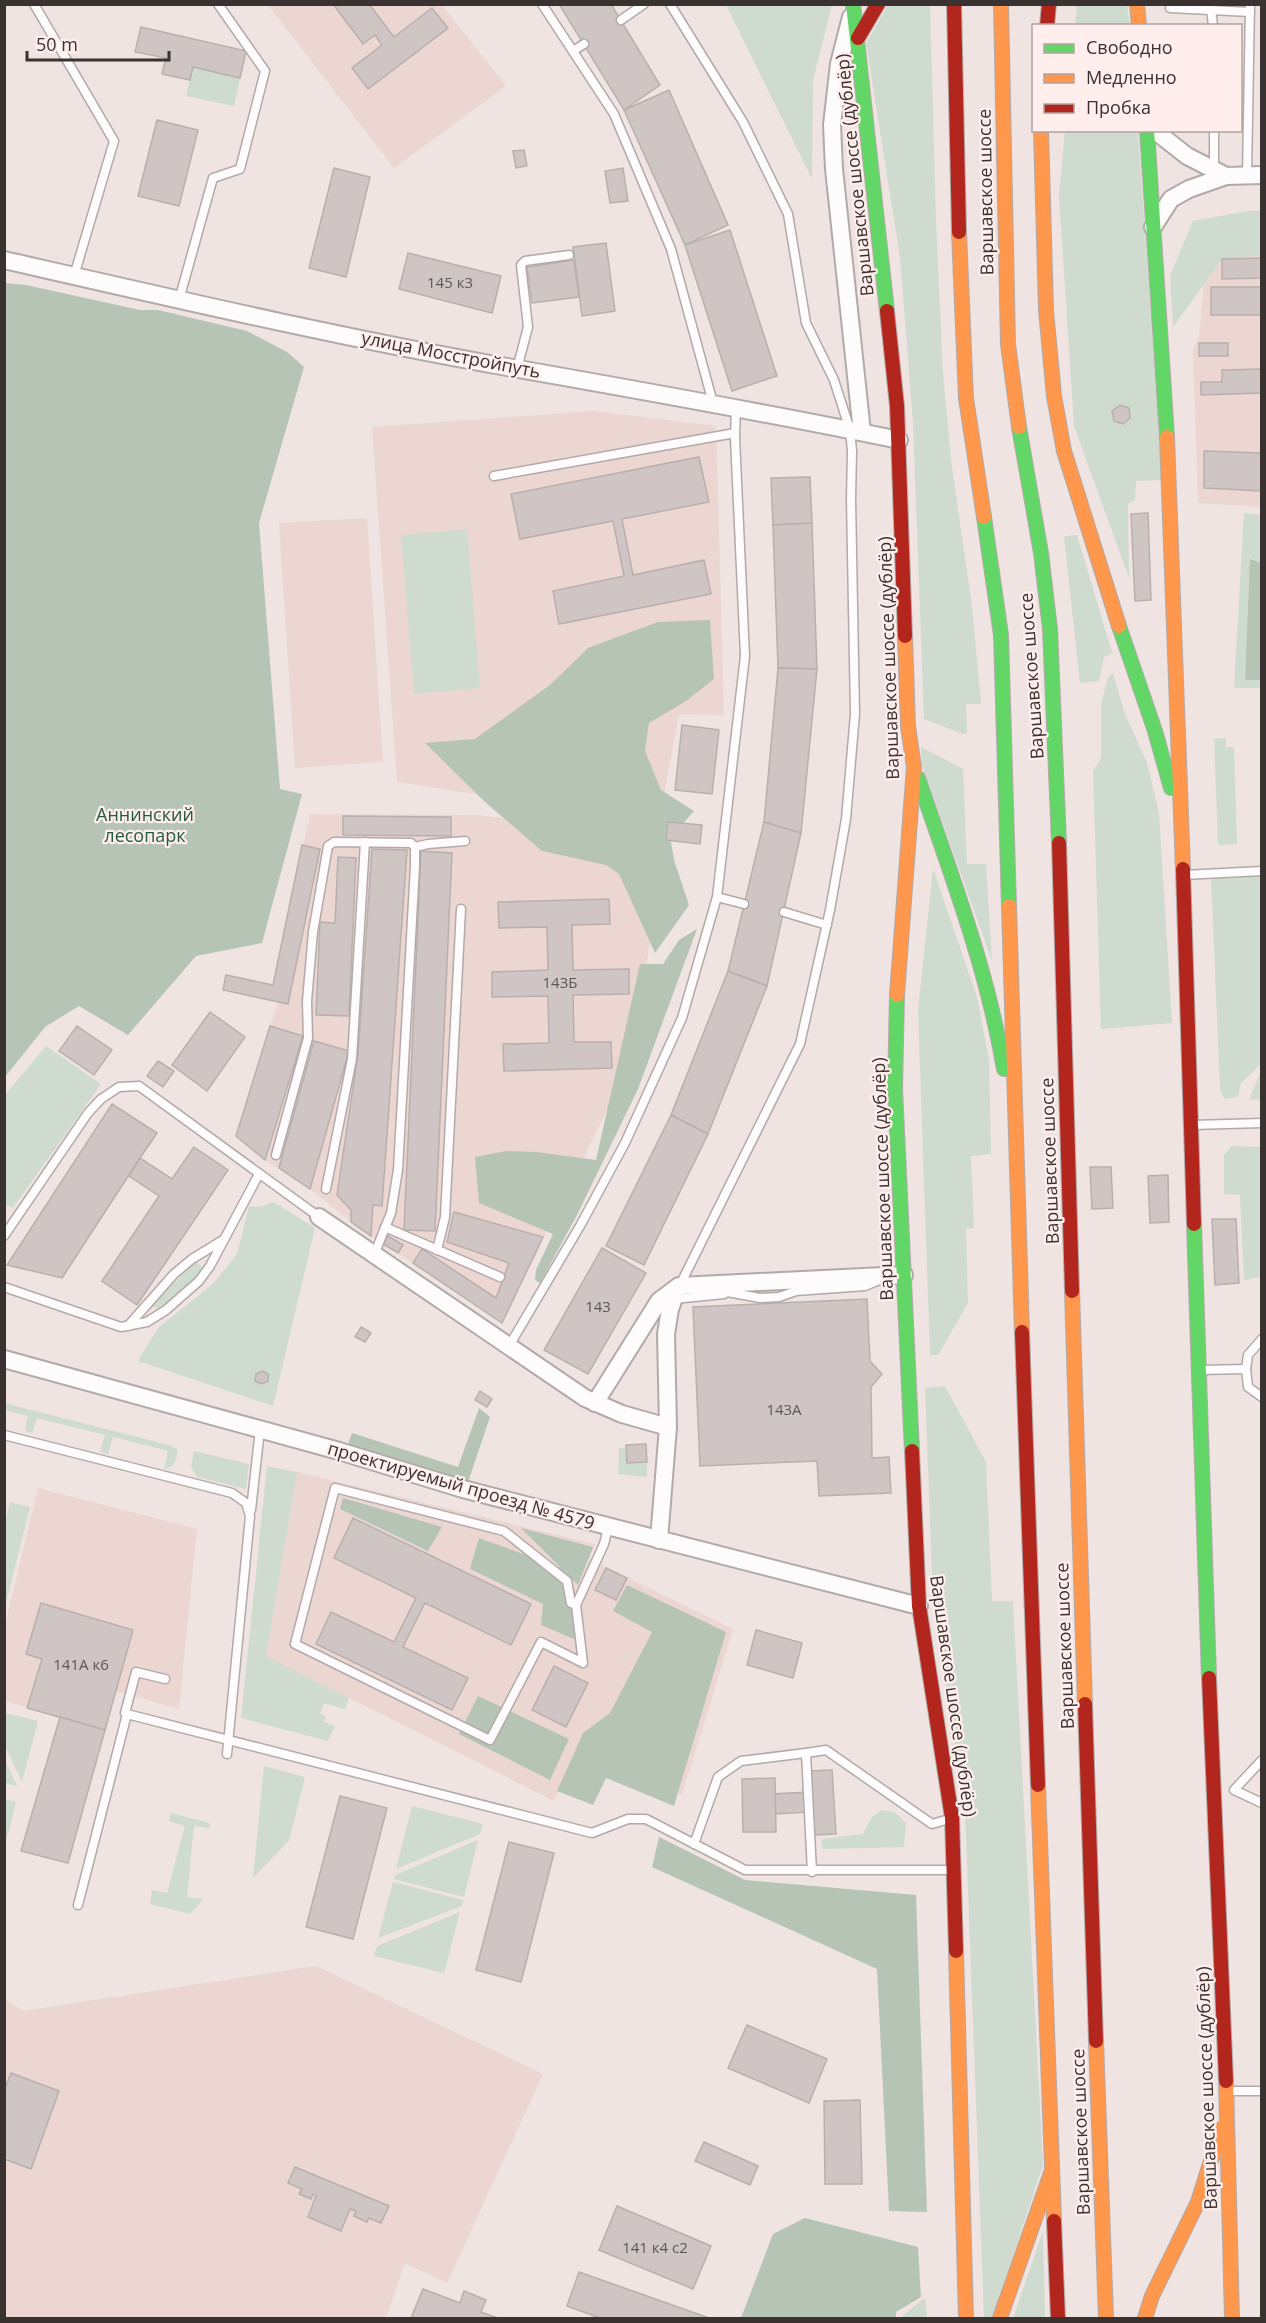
<svg xmlns="http://www.w3.org/2000/svg" width="1266" height="2323" viewBox="0 0 1266 2323" font-family="'Open Sans',sans-serif">
<style>
.built{fill:#ebd6d2}
.green{fill:#cfdbce}
.forest{fill:#b6c4b6}
.building{fill:#cec5c4;stroke:#b9b0ae;stroke-width:1.5}
.lines{fill:none;stroke-linecap:round;stroke-linejoin:round}
.lane-casing{stroke:#b2aaa8;stroke-width:11}
.street-casing{stroke:#b2aaa8;stroke-width:20}
.fast-casing{stroke:#b2aaa8;stroke-width:16}
.slow-casing{stroke:#b2aaa8;stroke-width:16}
.jam-casing{stroke:#b2aaa8;stroke-width:16}
.lane{stroke:#fdfbfb;stroke-width:8}
.street{stroke:#fdfbfb;stroke-width:16}
.fast{stroke:#63d668;stroke-width:14}
.slow{stroke:#ff974d;stroke-width:14}
.jam{stroke:#b3261e;stroke-width:14}
.labels{text-anchor:middle;stroke-width:4.5;stroke-linejoin:round;paint-order:stroke}
.number-label{font-size:15px;fill:#5e5755}
.street-label{font-size:18px;fill:#393230;stroke:#ffeeec}
.park-label{font-size:18px;fill:#225b3b;stroke:#ffeeec}
</style>
<rect width="100%" height="100%" fill="#efe4e2"/>
<g class="built">
<path d="M268,5H442L506,86L394,168Z"/>
<path d="M1261,254V507L1198,503L1193,349L1199,336L1204,284L1222,259Z"/>
<path d="M594,411L716,426L724,715L679,714L658,827L482,795L397,782L372,427Z"/>
<path d="M367,518L383,762L295,768L279,523Z"/>
<path d="M310,814L479,815L658,841L650,942L629,1066L502,1323L351,1222L310,1189L265,1160L236,1136L278,1002L223,990L226,975L273,985Z"/>
<path d="M297,1472L595,1544L589,1559L733,1629L682,1795L575,1749L554,1801L266,1656Z"/>
<path d="M38,1488L197,1529L179,1709L116,1691L105,1730L5,1701V1625Z"/>
<path d="M316,1966L543,2074L447,2283L405,2263L386,2318H5L4,1998L23,2011Z"/>
</g>
<g class="green">
<path d="M726,5H832L813,80L812,179Z"/>
<path d="M888,5H930L936,221L943,374L952,468L972,606L981,704H966L967,733L963,734L924,719L913,423L900,257L866,43Z"/>
<path d="M1077,5H1127L1130,25L1075,26Z"/>
<path d="M193,67L240,78L234,106L186,96Z"/>
<path d="M1065,131H1138L1162,480L1136,481L1135,500L1128,504L1129,578L1074,426L1059,195Z"/>
<path d="M1248,211H1261V255L1222,259L1173,327L1170,276L1193,221Z"/>
<path d="M1244,513L1261,515V688H1234Z"/>
<path d="M467,529L480,688L414,694L401,535Z"/>
<path d="M1077,535L1112,653L1104,657L1099,681L1080,683L1064,536Z"/>
<path d="M1113,673L1125,714L1147,763L1159,813L1172,1023L1101,1029L1093,771L1101,758V704L1108,677Z"/>
<path d="M1226,738V747H1234L1237,844L1218,845L1214,739Z"/>
<path d="M921,747L963,769L967,864H986L992,961L922,765Z"/>
<path d="M933,869L977,997L989,1059L991,1154L971,1156L974,1228L966,1229L968,1303L938,1355H930L918,1010Z"/>
<path d="M1261,875V1064L1241,1083L1238,1097L1224,1099L1220,1089L1211,877Z"/>
<path d="M46,1046L101,1084L13,1208L5,1205V1095Z"/>
<path d="M1261,1074V1099L1249,1100L1259,1076Z"/>
<path d="M1232,1146L1261,1147V1273L1260,1277L1244,1280L1240,1195L1224,1194V1155Z"/>
<path d="M274,1202L315,1228L273,1406L138,1361L158,1328L213,1284L237,1254L249,1206L260,1207Z"/>
<path d="M196,1261L203,1268L194,1280L162,1308L150,1307Z"/>
<path d="M945,1386L986,1462L992,1601H1013L1043,2165L992,2318H984L965,1809L933,1601L925,1388Z"/>
<path d="M4,1403L169,1445L178,1450C176,1460 175,1468 164,1469L168,1451L113,1437L108,1454L100,1452L105,1435L37,1418L32,1433L25,1431L28,1416L5,1410Z"/>
<path d="M619,1448L626,1449L628,1463L647,1462V1477L618,1474Z"/>
<path d="M194,1451L249,1464L246,1489L197,1477L191,1467Z"/>
<path d="M267,1466L297,1472L266,1656L349,1698L345,1709L324,1703L320,1714L326,1716L324,1722L335,1726L328,1741L241,1718Z"/>
<path d="M10,1502L30,1507L5,1607V1522Z"/>
<path d="M5,1713L38,1721L22,1782L5,1746Z"/>
<path d="M5,1760L17,1786L5,1783Z"/>
<path d="M264,1766L305,1777L289,1841L253,1878Z"/>
<path d="M5,1799L16,1802L5,1846L4,1799Z"/>
<path d="M412,1806L483,1824L480,1834L396,1869Z"/>
<path d="M882,1810L896,1813L906,1823L904,1847L822,1849V1839L863,1834L872,1817Z"/>
<path d="M171,1813L210,1823V1828L194,1826L187,1897L203,1899L190,1914L150,1904L152,1890L167,1893L185,1826L169,1821Z"/>
<path d="M478,1840L464,1897L394,1879L395,1875Z"/>
<path d="M393,1882L463,1900L462,1906L378,1938Z"/>
<path d="M460,1912L444,1973L374,1956L377,1946Z"/>
<path d="M1043,2231L1045,2318H1013Z"/>
<path d="M925,2298L927,2318H902L903,2315Z"/>
</g>
<g class="forest">
<path d="M5,283L26,285L140,310H158L247,331L287,352L304,367L259,523L280,789L302,794L262,943L196,956L128,1035L79,1006L45,1027L5,1077Z"/>
<path d="M1250,559L1261,563V680H1245Z"/>
<path d="M710,620L714,679L686,701L649,723L645,751L661,790L694,811L670,838L675,863L689,905L655,953L619,874L606,865L542,851L485,802L425,743L475,739L550,685L588,648L658,622Z"/>
<path d="M697,929L638,1089L577,1215L540,1283L535,1280L536,1270L553,1234L479,1203L475,1157L506,1151L536,1152L596,1160L640,964H663L679,940Z"/>
<path d="M479,1408L490,1417L467,1485L347,1447L352,1433L458,1467Z"/>
<path d="M343,1498L442,1527L428,1551L340,1509Z"/>
<path d="M521,1528L593,1547L578,1585L564,1571L574,1590L580,1614L574,1639L541,1625L543,1604L470,1569L479,1538L561,1568Z"/>
<path d="M627,1585L726,1632L674,1806L606,1778L593,1805L557,1791L583,1733L610,1713L652,1632L613,1611Z"/>
<path d="M478,1696L569,1739L550,1780L459,1734Z"/>
<path d="M659,1837L745,1880L916,1895L927,2212L889,2211L877,1969L652,1867Z"/>
<path d="M805,2218L918,2247L921,2297L896,2312V2318H741L773,2234Z"/>
</g>
<g class="building">
<path d="M333,4H369L394,37L432,8L448,28L368,89L352,68L382,45L375,35L363,44Z"/>
<path d="M559,4H611L660,85L624,110Z"/>
<path d="M141,27L246,51L240,78L193,67L190,80L162,74L166,58L135,52Z"/>
<path d="M669,90L728,225L685,245L624,110Z"/>
<path d="M157,120L198,130L179,206L138,196Z"/>
<path d="M524,150L527,166L516,168L513,151Z"/>
<path d="M334,168L370,177L346,277L309,268Z"/>
<path d="M623,168L628,201L610,203L605,171Z"/>
<path d="M730,230L777,376L732,391L685,245Z"/>
<path d="M606,243L615,311L582,316L573,247Z"/>
<path d="M408,253L501,276L492,313L399,289Z"/>
<path d="M1262,258V278L1222,279V259Z"/>
<path d="M574,260L579,297L532,303L527,267Z"/>
<rect x="1211" y="287" width="51" height="28"/>
<rect x="1199" y="343" width="29" height="13"/>
<path d="M1262,369V393L1201,395V382H1222V370Z"/>
<path d="M1120,405L1129,408L1130,418L1123,424L1114,421L1112,411Z"/>
<path d="M1204,451L1262,453V491L1204,488Z"/>
<path d="M699,457L709,502L622,519L633,575L704,560L711,594L559,624L553,591L624,576L613,521L520,539L511,494Z"/>
<path d="M810,477L812,523L773,525L771,478Z"/>
<path d="M1148,513L1151,600L1135,601L1131,514Z"/>
<path d="M812,523L817,669L778,668L773,525Z"/>
<path d="M778,668L817,669L801,833L764,822Z"/>
<path d="M682,725L719,730L712,794L675,790Z"/>
<path d="M343,816L451,817V836L343,835Z"/>
<path d="M668,822L702,825L700,844L666,840Z"/>
<path d="M764,822L801,833L767,986L728,971Z"/>
<path d="M302,845L320,849L288,1004L223,990L226,975L273,985Z"/>
<path d="M372,849L407,850L382,1206L373,1205L371,1236L351,1222V1210L337,1195L358,1054Z"/>
<path d="M421,851L452,853L435,1231L404,1230Z"/>
<path d="M338,857L356,858L349,1016L316,1015L320,922L335,923Z"/>
<path d="M609,899L610,924L572,925L573,970L629,969V994L573,995L574,1042H611L612,1068L504,1071L503,1044L549,1043L548,996L492,997V972L548,970L547,927L499,928L498,902Z"/>
<path d="M728,971L767,986L708,1134L671,1115Z"/>
<path d="M210,1012L245,1037L207,1091L172,1065Z"/>
<path d="M77,1026L112,1050L94,1075L59,1051Z"/>
<path d="M270,1026L303,1036L265,1160L236,1136Z"/>
<path d="M314,1041L349,1051L310,1189L279,1168Z"/>
<path d="M158,1061L174,1071L163,1087L147,1076Z"/>
<path d="M112,1104L157,1133L140,1158L62,1278L7,1265Z"/>
<path d="M671,1115L708,1134L644,1265L606,1246Z"/>
<path d="M194,1147L228,1170L137,1305L102,1281L159,1196L129,1176L140,1158L172,1179Z"/>
<path d="M1090,1167H1111L1113,1208L1092,1209Z"/>
<path d="M1168,1175L1169,1222L1150,1223L1148,1176Z"/>
<path d="M454,1212L543,1237L502,1323L413,1263L422,1249L496,1298L509,1263L447,1242Z"/>
<path d="M1212,1219H1236L1239,1283L1215,1285Z"/>
<path d="M388,1236L403,1245L398,1253L383,1244Z"/>
<path d="M602,1248L646,1273L588,1374L544,1350Z"/>
<path d="M867,1299L870,1361L882,1374L871,1387L872,1458L889,1457L891,1493L819,1496L817,1461L700,1466L693,1307Z"/>
<path d="M361,1327L371,1333L365,1342L355,1337Z"/>
<path d="M262,1371L268,1374V1381L262,1384L255,1381L256,1374Z"/>
<path d="M480,1391L492,1399L487,1407L475,1400Z"/>
<path d="M646,1444L647,1462L627,1463L626,1445Z"/>
<path d="M353,1518L531,1604L511,1645L425,1603L403,1647L468,1678L452,1710L316,1644L331,1612L394,1642L416,1598L334,1558Z"/>
<path d="M606,1568L627,1578L616,1600L595,1590Z"/>
<path d="M41,1603L133,1630L105,1730L27,1708L42,1659L26,1654Z"/>
<path d="M756,1630L802,1643L793,1678L747,1665Z"/>
<path d="M554,1666L588,1683L566,1727L532,1710Z"/>
<path d="M60,1717L105,1730L68,1863L21,1851Z"/>
<path d="M832,1770L836,1834L812,1835L811,1812L773,1814L771,1794L810,1792L809,1771Z"/>
<path d="M775,1778L776,1832H743L742,1779Z"/>
<path d="M340,1796L387,1808L353,1939L306,1927Z"/>
<path d="M509,1842L554,1853L521,1982L476,1970Z"/>
<path d="M747,2025L827,2059L809,2103L728,2068Z"/>
<path d="M11,2073L59,2091L31,2169L4,2159V2091Z"/>
<path d="M860,2100L862,2184H825L824,2101Z"/>
<path d="M704,2142L758,2166L750,2185L695,2161Z"/>
<path d="M295,2167L389,2206L381,2223L369,2218L367,2222L354,2216L356,2211L350,2209L341,2231L308,2217L316,2196L313,2194L311,2199L299,2194L302,2189L288,2183Z"/>
<path d="M617,2206L711,2246L693,2289L599,2250Z"/>
<path d="M579,2272L709,2318H600L567,2306Z"/>
<path d="M423,2289L460,2303L464,2291L486,2300L481,2312L498,2318H411Z"/>
</g>
<g class="lines">
<defs>
<g id="lane">
<path d="M34,4L114,141L74,276"/>
<path d="M542,4L614,114L671,249L713,403"/>
<path d="M670,4L743,122L788,214L806,323L834,380L850,430L852,451L851,499L855,714L846,819L830,910L800,1044L679,1287"/>
<path d="M1170,8L1250,12"/>
<path d="M1211,9L1213,26"/>
<path d="M621,20L644,4"/>
<path d="M573,51L584,44"/>
<path d="M1214,169V130"/>
<path d="M1247,175L1250,4"/>
<path d="M179,300L213,178L240,169L265,71L218,4"/>
<path d="M517,369L528,327L521,265L525,261L569,255"/>
<path d="M494,476L735,433"/>
<path d="M415,847L428,844L465,841"/>
<path d="M1184,875L1262,871"/>
<path d="M717,897L744,904"/>
<path d="M784,912L827,925"/>
<path d="M1192,1125L1262,1123"/>
<path d="M276,1155L308,1038L307,1001L313,932L328,846L334,842L411,843L415,847V866L398,1170L391,1213L374,1255"/>
<path d="M326,1189L352,1059L365,842"/>
<path d="M385,1227L500,1277"/>
<path d="M4,1236L88,1113L101,1099L119,1087L139,1086L319,1217"/>
<path d="M437,1250L445,1217L461,909"/>
<path d="M4,1287L121,1327L147,1322L166,1310L199,1281L210,1266L259,1174"/>
<path d="M716,1290L760,1298L779,1297L796,1291L865,1286L877,1281"/>
<path d="M674,1299L724,1294"/>
<path d="M128,1326L174,1274L192,1259L223,1240"/>
<path d="M509,1346L580,1226L625,1143L682,1018L717,897L745,656L735,438L736,407"/>
<path d="M1246,1369L1248,1355L1262,1339"/>
<path d="M1201,1370L1246,1369L1248,1387L1262,1397"/>
<path d="M4,1435L232,1493L246,1503L250,1516L227,1754"/>
<path d="M251,1510L260,1429"/>
<path d="M576,1605L571,1603L567,1581L504,1531L335,1488L295,1644L490,1740L541,1642L583,1663L576,1605L604,1544L608,1528"/>
<path d="M127,1714L592,1833L628,1819H646L745,1870H951"/>
<path d="M1262,1760L1234,1790L1262,1803"/>
<path d="M694,1844L718,1777L741,1761L806,1753"/>
<path d="M812,1872L806,1753L826,1750L932,1824L949,1819"/>
<path d="M78,1905L127,1714L125,1713L136,1672L165,1679"/>
<path d="M1229,2091H1262"/>
</g>
<g id="street">
<path d="M851,17L839,64L832,125L834,169L862,432"/>
<path d="M1154,130L1187,156L1226,176"/>
<path d="M1153,227L1171,199L1189,189L1226,176L1262,175"/>
<path d="M4,260C171,298 338,337 507,367C638,390 768,413 899,440"/>
<path d="M319,1217L585,1398L622,1414L668,1427L659,1540"/>
<path d="M4,1359L339,1451L463,1489L919,1606"/>
<path d="M595,1403L659,1301L679,1286L904,1275"/>
<path d="M668,1427L666,1334L670,1309L678,1287"/>
</g>
<g id="fast">
<path d="M853,4L887,311"/>
<path d="M1147,130L1167,437"/>
<path d="M1019,427L1041,553L1050,629L1059,843"/>
<path d="M984,517L1001,635L1009,906"/>
<path d="M1119,626L1155,731L1171,788"/>
<path d="M918,778C951,874 987,968 1004,1069"/>
<path d="M897,995L895,1089L912,1451"/>
<path d="M1194,1224L1209,1678"/>
</g>
<g id="slow">
<path d="M1001,4L1008,344L1019,427"/>
<path d="M1137,4L1139,26"/>
<path d="M1041,130L1046,310L1054,396L1064,451L1119,626"/>
<path d="M959,232L966,398L984,517"/>
<path d="M1167,437L1183,869"/>
<path d="M1009,906L1022,1332"/>
<path d="M897,995L914,767L908,726L905,636"/>
<path d="M1072,1291L1085,1704"/>
<path d="M1038,1785L1054,2221"/>
<path d="M956,1951L966,2318"/>
<path d="M1096,2041L1106,2318"/>
<path d="M1226,2081L1232,2318"/>
<path d="M1000,2318L1051,2173"/>
<path d="M1145,2318L1152,2296L1198,2202L1221,2129"/>
</g>
<g id="jam">
<path d="M954,4L959,232"/>
<path d="M1047,26L1049,4"/>
<path d="M858,38L878,4"/>
<path d="M887,311L897,406L905,636"/>
<path d="M1059,843L1072,1291"/>
<path d="M1183,869L1194,1224"/>
<path d="M1022,1332L1038,1785"/>
<path d="M912,1451L919,1606L952,1818L956,1951"/>
<path d="M1209,1678L1226,2081"/>
<path d="M1085,1704L1096,2041"/>
<path d="M1054,2221L1058,2318"/>
</g>
</defs>
<use href="#lane" class="lane-casing"/>
<use href="#street" class="street-casing"/>
<use href="#fast" class="fast-casing"/>
<use href="#slow" class="slow-casing"/>
<use href="#jam" class="jam-casing"/>
<use href="#lane" class="lane"/>
<use href="#street" class="street"/>
<use href="#fast" class="fast"/>
<use href="#slow" class="slow"/>
<use href="#jam" class="jam"/>
</g>
<g class="labels">
<g class="number-label">
<text x="450" y="288">145 к3</text>
<text x="560" y="988">143Б</text>
<text x="598" y="1312">143</text>
<text x="784" y="1415">143А</text>
<text x="81" y="1670">141А к6</text>
<text x="655" y="2253">141 к4 с2</text>
</g>
<g class="street-label">
<text transform="translate(855 175) rotate(-96)" y="6">Варшавское шоссе (дублёр)</text>
<text transform="translate(986 192) rotate(-91)" y="6">Варшавское шоссе</text>
<text transform="translate(451 355) rotate(11)" y="6">улица Мосстройпуть</text>
<text transform="translate(889 658) rotate(-92)" y="6">Варшавское шоссе (дублёр)</text>
<text transform="translate(1032 676) rotate(-94)" y="6">Варшавское шоссе</text>
<text transform="translate(1050 1161) rotate(-92)" y="6">Варшавское шоссе</text>
<text transform="translate(883 1179) rotate(-92)" y="6">Варшавское шоссе (дублёр)</text>
<text transform="translate(461 1486) rotate(16)" y="6">проектируемый проезд № 4579</text>
<text transform="translate(1065 1646) rotate(-92)" y="6">Варшавское шоссе</text>
<text transform="translate(953 1696) rotate(82)" y="6">Варшавское шоссе (дублёр)</text>
<text transform="translate(1207 2088) rotate(-92)" y="6">Варшавское шоссе (дублёр)</text>
<text transform="translate(1081 2132) rotate(-92)" y="6">Варшавское шоссе</text>
</g>
<g class="park-label">
<text x="145" y="821">Аннинский<tspan x="145" dy="21">лесопарк</tspan></text>
</g>
</g>
<rect width="1266" height="2323" fill="none" stroke="#393230" stroke-width="12"/>
<rect x="1032" y="24" width="210" height="108" fill="#ffeeec" stroke="#b0a3a1" stroke-width="1.5"/>
<rect x="1044" y="44" width="30" height="9" fill="#63d668" stroke="#b0a3a1" stroke-width="1.5"/>
<text x="1086" y="54" font-size="18" fill="#393230">Свободно</text>
<rect x="1044" y="74" width="30" height="9" fill="#ff974d" stroke="#b0a3a1" stroke-width="1.5"/>
<text x="1086" y="84" font-size="18" fill="#393230">Медленно</text>
<rect x="1044" y="104" width="30" height="9" fill="#b3261e" stroke="#b0a3a1" stroke-width="1.5"/>
<text x="1086" y="114" font-size="18" fill="#393230">Пробка</text>
<path d="M27 51v9h142v-9" fill="none" stroke="#393230" stroke-width="3"/>
<text x="36" y="51" font-size="18" fill="#393230" stroke="#ffeeec" stroke-width="4.5" paint-order="stroke">50 m</text>
</svg>
